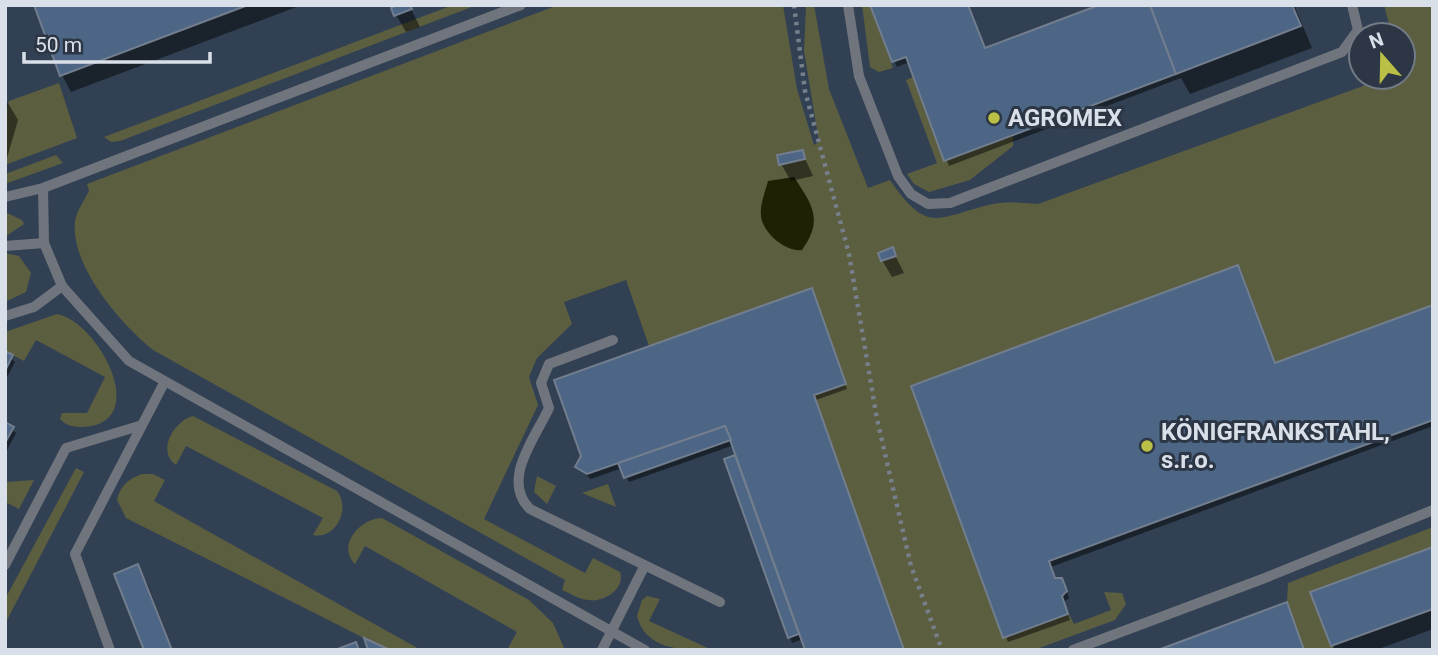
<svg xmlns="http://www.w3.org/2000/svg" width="1438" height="655" viewBox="0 0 1438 655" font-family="Roboto,sans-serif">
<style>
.built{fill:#314053;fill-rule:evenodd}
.green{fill:#5c5e40}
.water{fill:#202104}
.shadow{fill:#0007}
.building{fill:#4d6686;stroke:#727e8e;stroke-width:2}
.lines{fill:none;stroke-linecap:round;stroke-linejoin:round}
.path{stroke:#777f8b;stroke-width:4.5;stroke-dasharray:3.5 5;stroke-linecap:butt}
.lane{stroke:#70757d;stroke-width:10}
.poi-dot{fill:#bac045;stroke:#2c3644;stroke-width:2.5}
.labels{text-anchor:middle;stroke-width:6;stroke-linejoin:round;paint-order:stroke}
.poi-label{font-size:24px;font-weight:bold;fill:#dae0e9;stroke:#2c3644;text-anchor:start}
</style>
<rect width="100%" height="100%" fill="#2c3644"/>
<path class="built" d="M5,5H1433V650H5ZM1361,35H1403V77H1361Z"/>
<g class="green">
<path d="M453,5H477L120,141L111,142L104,137Z"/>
<path d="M558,5H783L797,89L814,145L819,142L804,51L806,5H814L829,89L868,188L890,180C929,237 938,216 993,204C1008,201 1023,203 1038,204L1363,86L1376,77H1403V35H1392L1384,5H1433V306L1276,363L1239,265L912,385L1005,637L1069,614L1074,624L1111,610L1104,592L1122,593L1126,604L1115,620L1034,650H903L814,395L812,288L649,346L626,280L564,302L572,324L537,358L529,377L538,405L484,519L585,573L593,558L620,572C626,589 603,603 588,600C579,599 571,594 562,590L565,580L153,350C121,324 70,266 75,221C77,210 84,201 89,191L87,184Z"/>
<path d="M862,5H870L893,68L879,72L870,67Z"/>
<path d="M913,77L944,161L1013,136V146L970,180L929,192L914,184L907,174L937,163L906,80Z"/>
<path d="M59,83L77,138L5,165V115L9,101Z"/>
<path d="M56,155L63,163L5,184V174Z"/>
<path d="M5,212L22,220L24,224L5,237Z"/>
<path d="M5,253L19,256L31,273L26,292L5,302Z"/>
<path d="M57,314C99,322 152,423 84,427C74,427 66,426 60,419L62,413H87L105,377L36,340L24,361L5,351V332Z"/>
<path d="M193,416L337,491C351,508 336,540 313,535L323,518L186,446L176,465C156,451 174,421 193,416Z"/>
<path d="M76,468L84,472L5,624V599Z"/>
<path d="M142,474H153L165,480L154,501L421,650H390L364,638L126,518L117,500C120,486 128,479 142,474Z"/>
<path d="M537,476L556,486L547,504L534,492Z"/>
<path d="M34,480L19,509L5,502V482Z"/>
<path d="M608,484L616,507L582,493Z"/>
<path d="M382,518L529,600L553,623L565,650H507L517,632L365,546L355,564C336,545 361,518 382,518Z"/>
<path d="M1433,527V547L1311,592L1335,650H1304L1287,602L1288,583Z"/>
<path d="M647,596L660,599L649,621L712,650C683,650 646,651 637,616L642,600Z"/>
</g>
<path class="water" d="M794,177C812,205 824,219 802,250C787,252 767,236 762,221C758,208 765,193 768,181Z"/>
<g class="shadow">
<path d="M35,5H302L71,92L62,75Z"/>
<path d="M409,5L420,27L406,32L396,15Z"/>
<path d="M872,5L985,50L1104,5H1294L1312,48L1190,94L1181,78L949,166L909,62L897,67Z"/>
<path d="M8,103L18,120L5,165V104Z"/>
<path d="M802,152L813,176L791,181L781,164Z"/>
<path d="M892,249L904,273L892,277L882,260Z"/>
<path d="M814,296L847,389L816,400L903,650L803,639L792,643L726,460L738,456L734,445L629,482L622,468L591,479L577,467Z"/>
<path d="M1433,307V426L1051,567L1055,579L1065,586L1069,598L1064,602L1070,620L1008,642L913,387L1275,365Z"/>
<path d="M5,353L15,362L5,381Z"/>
<path d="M5,424L16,433L5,454Z"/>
<path d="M1433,549V629L1376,650H1335L1332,645Z"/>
<path d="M137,566L147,583L173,650H145Z"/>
</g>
<g class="building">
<path d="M34,5H248L60,76Z"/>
<path d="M397,5H410L412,9L394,16L391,8Z"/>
<path d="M870,5H968L985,48L1099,5H1150L1176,74L944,161L906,57L892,62Z"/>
<path d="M1150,5H1292L1301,26L1176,74Z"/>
<path d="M803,150L805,159L779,165L777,155Z"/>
<path d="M893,247L896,256L881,261L878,253Z"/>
<path d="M1238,265L1275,363L1433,305V420L1049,561L1055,578H1062L1067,591L1062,596L1068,614L1003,638L911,386Z"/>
<path d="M812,288L846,384L814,395L904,650H805L725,426L587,474L575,467L581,456L554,380Z"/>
<path d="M5,351L13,355L5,371Z"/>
<path d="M5,422L14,427L5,443Z"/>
<path d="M725,426L731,440L624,478L618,463Z"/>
<path d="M735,455L799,634L788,638L724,459Z"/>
<path d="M1433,547V609L1331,646L1310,592Z"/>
<path d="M138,564L172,650H144L114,574Z"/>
<path d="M1287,602L1304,650H1158Z"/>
<path d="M364,638L390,650H368Z"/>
<path d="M356,642L359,650H335Z"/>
</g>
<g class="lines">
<path class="path" d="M794,5L805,91L849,254L877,419L911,566L942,650"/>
<g class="lane">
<path d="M848,5L859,76L898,176L911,194L928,204L950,203L1342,52L1358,30L1352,5"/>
<path d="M43,188L44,243L62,286L129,361L645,650"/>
<path d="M5,197L43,188L521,5"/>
<path d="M5,246L44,243"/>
<path d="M5,316L34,307L62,286"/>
<path d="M613,340L549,364L541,383L549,408C534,440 501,480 530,509L720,602"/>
<path d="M5,565L66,448L139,426"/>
<path d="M110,650L75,554L164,383"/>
<path d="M602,650L644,567"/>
<path d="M1073,650L1265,578L1433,510"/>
</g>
</g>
<g class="poi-dot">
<circle cx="994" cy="118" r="7"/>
<circle cx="1147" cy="446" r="7"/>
</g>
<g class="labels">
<g class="poi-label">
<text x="1008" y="126">AGROMEX</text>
<text x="1161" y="440">KÖNIGFRANKSTAHL,<tspan x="1161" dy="28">s.r.o.</tspan></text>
</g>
</g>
<rect width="1438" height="655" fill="none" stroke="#dae0e9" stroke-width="14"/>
<g transform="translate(1382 56) rotate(340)"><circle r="33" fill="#2c3644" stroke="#727a86" stroke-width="2"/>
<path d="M0-5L12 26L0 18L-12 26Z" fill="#bac045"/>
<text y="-10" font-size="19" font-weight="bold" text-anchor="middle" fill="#dae0e9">N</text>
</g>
<path d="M24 52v10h186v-10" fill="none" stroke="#dae0e9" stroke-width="3.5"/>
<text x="35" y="52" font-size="21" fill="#dae0e9" stroke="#2c3644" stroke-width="5" paint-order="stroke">50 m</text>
</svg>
